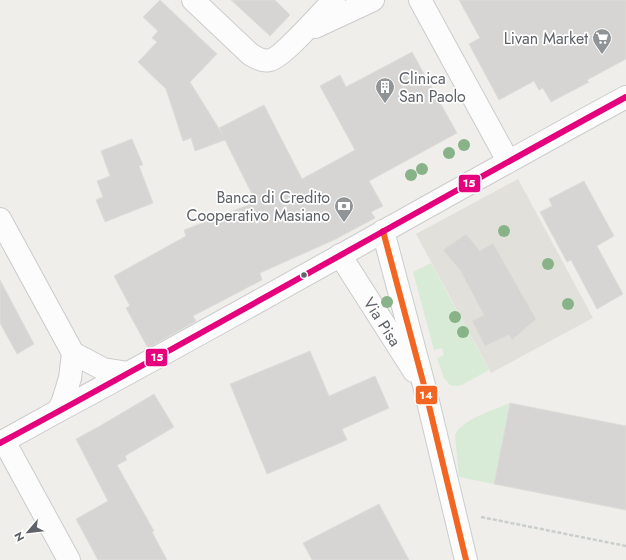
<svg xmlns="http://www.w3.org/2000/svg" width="626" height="560" viewBox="0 0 626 560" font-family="Jost,sans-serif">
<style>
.education{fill:#e2e0da}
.green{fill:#d8ebd6}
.building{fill:#d6d5d3;stroke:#deddd9}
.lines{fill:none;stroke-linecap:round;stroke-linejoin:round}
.street-casing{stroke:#cbcccc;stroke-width:24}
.secondary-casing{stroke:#cacacb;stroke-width:24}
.path{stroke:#cacfcc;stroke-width:2.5;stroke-dasharray:4 2;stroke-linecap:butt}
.street{stroke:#fdfcfc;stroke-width:22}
.secondary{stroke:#fdfcfc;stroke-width:22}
.bus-1-casing{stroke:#fff;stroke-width:9}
.bus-2-casing{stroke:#fff;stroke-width:9}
.bus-1{stroke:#f26522;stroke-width:6}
.bus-2{stroke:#e5007d;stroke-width:6}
.tree{fill:#88b388}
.bus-dot{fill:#5f6368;stroke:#fff;stroke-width:1.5}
.labels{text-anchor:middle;stroke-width:3.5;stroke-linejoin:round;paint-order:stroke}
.poi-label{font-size:16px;fill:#5f6368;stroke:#fff;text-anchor:end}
.street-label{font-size:16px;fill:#5f6368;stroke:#fff}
.line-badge{stroke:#fff;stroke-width:1.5}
.badge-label{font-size:11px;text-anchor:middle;font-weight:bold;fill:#fff}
</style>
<rect width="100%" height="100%" fill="#efeeea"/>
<path class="education" d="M518,179L593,318L491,373L416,234Z"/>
<g class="green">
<path d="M431,263L489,370L462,385L457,386L450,385L444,378L437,358L444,355L442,348L434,350L413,272Z"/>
<path d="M510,403L494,484L459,477L455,435C462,419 494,410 510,403Z"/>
</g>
<g class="building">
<path d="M160,0L217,54L190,82L223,135L219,128L264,105L302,179L355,150L320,86L340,75L346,87L412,52L457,133L369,181L383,206L371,212L375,218L336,239L260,273L262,280L193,316L196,321L148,348L126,308L130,306L114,276L186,236L184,230L256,202L225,140L195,151L191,138L183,141L166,89L138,62L157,42L152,38L158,31L143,17Z"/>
<path d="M231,0H275L290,15L270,36Z"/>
<path d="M459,0H626V59L587,80L589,82L551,102L543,88L539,90L534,81L499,100L469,44L480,38Z"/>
<path d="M132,139L143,165L139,166L153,203L105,222L96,200L103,197L97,181L110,176L101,151Z"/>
<path d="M584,181L614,236L597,246L623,294L597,309L571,260L567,262L540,212L552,206L549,199Z"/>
<path d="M466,234L480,251L493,243L536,319L512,340L509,335L485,346L472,321L484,315L460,270L443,250Z"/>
<path d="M0,280L34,344L17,354L0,323Z"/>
<path d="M310,351L329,396L375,376L389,408L342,429L347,440L267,474L230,384Z"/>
<path d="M154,394L174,427L125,456L127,460L117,465L154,531L152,532L167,560H98L76,519L108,501L76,439L100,426Z"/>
<path d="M510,403L626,426V510L494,484Z"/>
<path d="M379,504L409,560H312L303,543Z"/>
</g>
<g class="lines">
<defs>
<g id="street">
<path d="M193,0L250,54C256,58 263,62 270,60C282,58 323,11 334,0"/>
<path d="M420,0L508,161"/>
<path d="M315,27L373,0"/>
<path d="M383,231L425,389L466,560"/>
<path id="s1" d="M340,255L414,371"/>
<path d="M73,353L103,369L128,373"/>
<path d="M58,411C249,309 436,200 626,97"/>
<path d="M4,441L69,560"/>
</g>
<path id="secondary" d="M0,219L73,353L70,378L63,401L58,411L0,443"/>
</defs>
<use href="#street" class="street-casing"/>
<use href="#secondary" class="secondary-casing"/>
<path class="path" d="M481,517L626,546"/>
<use href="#street" class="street"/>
<use href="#secondary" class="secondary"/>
<defs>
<path id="bus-1" d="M383,231L425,389L466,560"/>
<path id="bus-2" d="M0,443C210,330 417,211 626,97"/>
</defs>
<use href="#bus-1" class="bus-1-casing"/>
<use href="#bus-2" class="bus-2-casing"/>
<use href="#bus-1" class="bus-1"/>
<use href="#bus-2" class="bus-2"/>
</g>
<g class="tree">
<circle cx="464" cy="145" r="6"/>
<circle cx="449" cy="153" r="6"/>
<circle cx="422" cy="169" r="6"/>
<circle cx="411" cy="175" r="6"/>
<circle cx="504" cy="231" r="6"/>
<circle cx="548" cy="264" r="6"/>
<circle cx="387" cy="302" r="6"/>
<circle cx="568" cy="304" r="6"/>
<circle cx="455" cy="317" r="6"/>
<circle cx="463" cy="332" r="6"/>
</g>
<defs>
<symbol id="supermarket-pin" viewBox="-11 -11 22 30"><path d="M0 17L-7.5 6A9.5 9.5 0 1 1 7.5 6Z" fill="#919496" stroke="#fff"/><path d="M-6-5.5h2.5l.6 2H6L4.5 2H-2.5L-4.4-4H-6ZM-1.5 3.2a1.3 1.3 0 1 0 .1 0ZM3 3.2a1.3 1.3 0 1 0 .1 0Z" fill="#fff"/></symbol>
<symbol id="building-pin" viewBox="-11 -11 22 30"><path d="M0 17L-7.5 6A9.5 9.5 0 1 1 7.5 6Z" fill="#919496" stroke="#fff"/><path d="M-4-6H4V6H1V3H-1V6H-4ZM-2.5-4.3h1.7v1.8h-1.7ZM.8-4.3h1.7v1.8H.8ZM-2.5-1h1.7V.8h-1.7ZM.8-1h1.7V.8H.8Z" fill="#fff"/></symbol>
<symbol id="bank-pin" viewBox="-11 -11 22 30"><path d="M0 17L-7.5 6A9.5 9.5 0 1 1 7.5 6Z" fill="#919496" stroke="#fff"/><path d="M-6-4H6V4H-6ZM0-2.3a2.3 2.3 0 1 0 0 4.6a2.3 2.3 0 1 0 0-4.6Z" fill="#fff"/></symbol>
</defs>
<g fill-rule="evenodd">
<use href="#supermarket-pin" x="591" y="27" width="22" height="30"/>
<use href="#building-pin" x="374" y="76" width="22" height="30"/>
<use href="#bank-pin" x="333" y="195" width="22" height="30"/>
</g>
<circle class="bus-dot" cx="304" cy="275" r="3.5"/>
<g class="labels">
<g class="poi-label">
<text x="588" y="44">Livan Market</text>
<text x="399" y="84" text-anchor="start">Clinica<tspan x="399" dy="18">San Paolo</tspan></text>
<text x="330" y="203">Banca di Credito<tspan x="330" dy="18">Cooperativo Masiano</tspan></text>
</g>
<g class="street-label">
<text dy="6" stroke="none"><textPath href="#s1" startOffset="79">Via Pisa</textPath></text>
</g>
</g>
<g class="line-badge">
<rect x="458" y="174" width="23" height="19" rx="4" fill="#e5007d"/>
<rect x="145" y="348" width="23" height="19" rx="4" fill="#e5007d"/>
<rect x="415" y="385" width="23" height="20" rx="4" fill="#f26522"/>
</g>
<g class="badge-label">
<text x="469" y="187">15</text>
<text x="157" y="361">15</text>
<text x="426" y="399">14</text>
</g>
<g transform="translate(28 532) rotate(242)" stroke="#ffffff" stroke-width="3" paint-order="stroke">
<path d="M0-3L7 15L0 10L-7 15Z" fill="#5f6368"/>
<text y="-6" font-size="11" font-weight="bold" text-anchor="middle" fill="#5f6368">N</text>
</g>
</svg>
